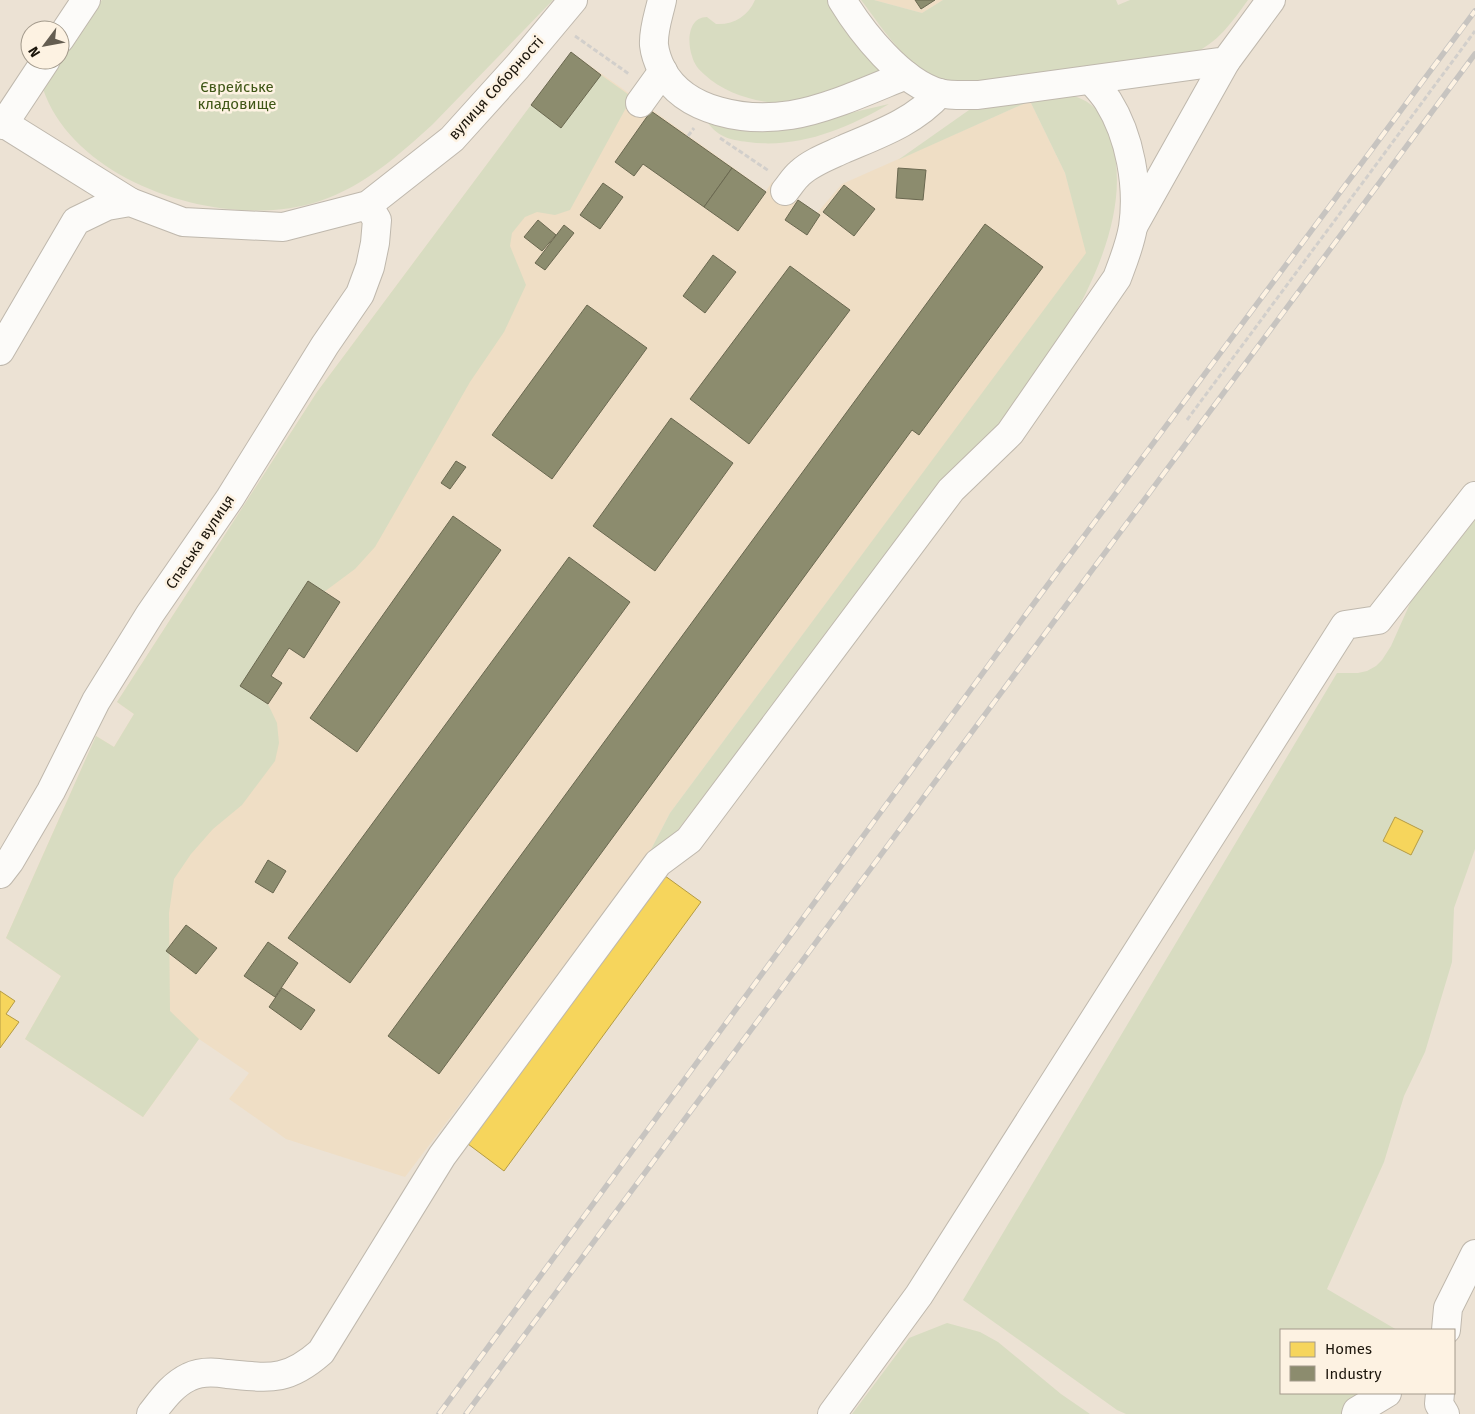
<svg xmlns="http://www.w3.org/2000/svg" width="1475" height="1414" viewBox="0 0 1475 1414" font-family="'Fira Sans',sans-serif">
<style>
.built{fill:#efdec5}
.green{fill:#d8dcc1}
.homes{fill:#f6d55c;stroke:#b49b44}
.industry{fill:#8c8c6e;stroke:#6a6850}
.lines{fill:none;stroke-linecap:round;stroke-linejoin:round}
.minor-casing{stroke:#bfb8ad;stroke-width:30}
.path{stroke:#d2cfcb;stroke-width:3;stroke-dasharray:5 2.5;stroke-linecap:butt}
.minor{stroke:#fcfbf9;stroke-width:28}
.rail-casing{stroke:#c7c4c0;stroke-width:5.5}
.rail{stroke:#fdf2e2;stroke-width:4;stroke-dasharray:11;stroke-linecap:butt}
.labels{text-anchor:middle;stroke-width:5;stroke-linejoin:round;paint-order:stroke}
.park-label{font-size:15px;fill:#3f5616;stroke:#fdf2e2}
.street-label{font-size:15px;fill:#1b150b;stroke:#fdf2e2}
</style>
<rect width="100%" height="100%" fill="#ece2d4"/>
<g class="built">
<path d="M874,0H943L922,13Z"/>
<path d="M571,52L766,191L772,182L817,213L842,184L1030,101L1065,173L1087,253L670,813L645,861L405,1177L286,1139L229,1099L249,1073L199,1039L143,1117L25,1039L61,976L6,938L96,736L114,747L134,714L117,702L317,392Z"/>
</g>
<g class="green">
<path d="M102,0H553L432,125C398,156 364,186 320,201C229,232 76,186 43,89L58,60H60L66,45Z"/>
<path d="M755,0H835L893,70C862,82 820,101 787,103C760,104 725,94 705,75C699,70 694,64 692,56C687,42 688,17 707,17L716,24C734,25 748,16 755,0Z"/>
<path d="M861,0H874L922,13L943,0H1116L1118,5L1130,0H1248C1232,22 1218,43 1192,54L976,82C968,82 960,83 952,82C911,75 884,30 861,0Z"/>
<path d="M601,75L632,97L570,210L555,215L537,212L525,217L512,233L510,246L526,285L504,332L470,382L375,547L355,569L324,592L308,581L241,686L268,704L277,723L279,743L275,761L242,805L213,829L191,854L174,879L169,913L170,1011L199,1039L143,1117L25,1039L61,976L6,938L96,736L114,747L134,714L117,702L317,392L531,105L561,128Z"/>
<path d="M1056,92C1091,98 1102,108 1112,143C1139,238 1049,365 990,434C972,455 951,472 933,493C917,513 902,534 887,555C808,658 730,762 651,865L645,861L670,813L1086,253L1065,173L1030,101L898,160L979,103Z"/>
<path d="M889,104C846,129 798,149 748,142C729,140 716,136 706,120L837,116Z"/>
<path d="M1475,520V849L1454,908L1452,962L1425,1052L1404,1096L1384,1162L1327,1289L1397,1330H1281V1393H1370L1346,1414H1126L1117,1410L963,1300L1337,673H1358L1367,671L1376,666L1382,660L1391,646L1412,599Z"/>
<path d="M947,1323L980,1332L998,1342L1061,1394L1090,1414H852L909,1338Z"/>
</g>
<g class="homes">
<path d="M1395,817L1423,831L1411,855L1383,841Z"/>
<path d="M661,873L701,902L504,1171L464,1141Z"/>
<path d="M0,991L15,1001L6,1014L19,1022L0,1048Z"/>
</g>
<g class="industry">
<path d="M915,0H935L921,9Z"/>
<path d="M571,52L601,75L561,128L531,105Z"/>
<path d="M651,111L732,168L704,207L643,164L634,176L615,162Z"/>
<path d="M732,168L766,192L738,231L704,207Z"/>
<path d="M898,168L926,170L923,200L896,198Z"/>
<path d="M603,183L623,197L600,229L580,215Z"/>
<path d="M844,185L875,209L854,236L823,212Z"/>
<path d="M798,200L820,215L807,235L785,220Z"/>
<path d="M538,220L556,235L542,251L524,237Z"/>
<path d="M985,224L1043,267L919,435L912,430L439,1074L388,1036Z"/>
<path d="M564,225L574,233L545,270L535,263Z"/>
<path d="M713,255L736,272L705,313L683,296Z"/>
<path d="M790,266L850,310L749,444L690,399Z"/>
<path d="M587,305L647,348L552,479L492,435Z"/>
<path d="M671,418L733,463L655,571L593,526Z"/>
<path d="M456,461L466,467L450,489L441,483Z"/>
<path d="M453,516L501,550L357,752L310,718Z"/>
<path d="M569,557L630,602L350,983L288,938Z"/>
<path d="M308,581L340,602L304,658L289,648L271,676L282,683L268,704L240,686Z"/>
<path d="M268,860L286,871L273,893L255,882Z"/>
<path d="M186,925L217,948L196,974L166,951Z"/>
<path d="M268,942L298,963L275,997L244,976Z"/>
<path d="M282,988L315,1010L301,1030L269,1007Z"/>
</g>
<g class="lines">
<defs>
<g id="minor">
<path d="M662,0C659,14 653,30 654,45C655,54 658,62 662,70C685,113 747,122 791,115C828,109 871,89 906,75"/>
<path d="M842,0C862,33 901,82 939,93C951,96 965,95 978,95L1226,61L1271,0"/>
<path d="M60,39L86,0"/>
<path d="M640,103L663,71"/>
<path d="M0,121L130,202"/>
<path d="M3,125L46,60"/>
<path d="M785,191C790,185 794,178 800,173C812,162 829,156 844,149C879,134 914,122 940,93"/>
<path d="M1134,225L1226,61"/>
<path d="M0,351L76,221L107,206L130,202L183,222L283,227L368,205L452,139L517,67L573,0"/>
<path d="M0,874L10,861L51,791L96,701L150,614L230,498L325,345L360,294L370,267L375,243L377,220L368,205"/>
<path d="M1446,1330L1448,1308L1475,1254"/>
<path d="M1440,1393L1439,1404L1445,1414"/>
<path d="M151,1414C162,1400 172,1385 189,1377C201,1371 215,1372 227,1374C270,1378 287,1382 321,1352L442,1156L658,863L689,840L951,490L1010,433L1117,278C1123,262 1130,245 1133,227C1139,186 1130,136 1108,101C1103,93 1097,87 1091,80"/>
<path d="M832,1414L919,1295L1345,625L1378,620L1475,496"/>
<path d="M1356,1414L1357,1411L1387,1393"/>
</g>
</defs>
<use href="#minor" class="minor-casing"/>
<g class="path">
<path d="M575,36L629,74"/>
<path d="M688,136L694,128"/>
<path d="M720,138L769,171"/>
<path d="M1187,420L1475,31"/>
</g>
<use href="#minor" class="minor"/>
<defs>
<g id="rail">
<path d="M439,1414L1032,606L1475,11"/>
<path d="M466,1414L1475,54"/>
</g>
</defs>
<use href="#rail" class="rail-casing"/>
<use href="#rail" class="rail"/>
</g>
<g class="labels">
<g class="park-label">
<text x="237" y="92">Єврейське<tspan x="237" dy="17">кладовище</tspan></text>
</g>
<g class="street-label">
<text transform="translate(496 88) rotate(-48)" y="5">вулиця Соборності</text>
<text transform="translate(200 542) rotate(-56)" y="5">Спаська вулиця</text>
</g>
</g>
<rect x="1280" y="1329" width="175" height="65" fill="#fdf2e2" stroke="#a39a8c"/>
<rect x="1290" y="1342" width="25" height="15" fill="#f6d55c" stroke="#a39a8c"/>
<text x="1325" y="1354" font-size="15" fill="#1b150b">Homes</text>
<rect x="1290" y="1366" width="25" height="15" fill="#8c8c6e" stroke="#a39a8c"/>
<text x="1325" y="1379" font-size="15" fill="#1b150b">Industry</text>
<g transform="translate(45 45) rotate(238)"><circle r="24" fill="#fdf2e2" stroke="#a39a8c"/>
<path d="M0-4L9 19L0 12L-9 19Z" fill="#645d51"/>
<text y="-8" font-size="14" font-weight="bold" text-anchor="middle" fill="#1b150b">N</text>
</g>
</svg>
